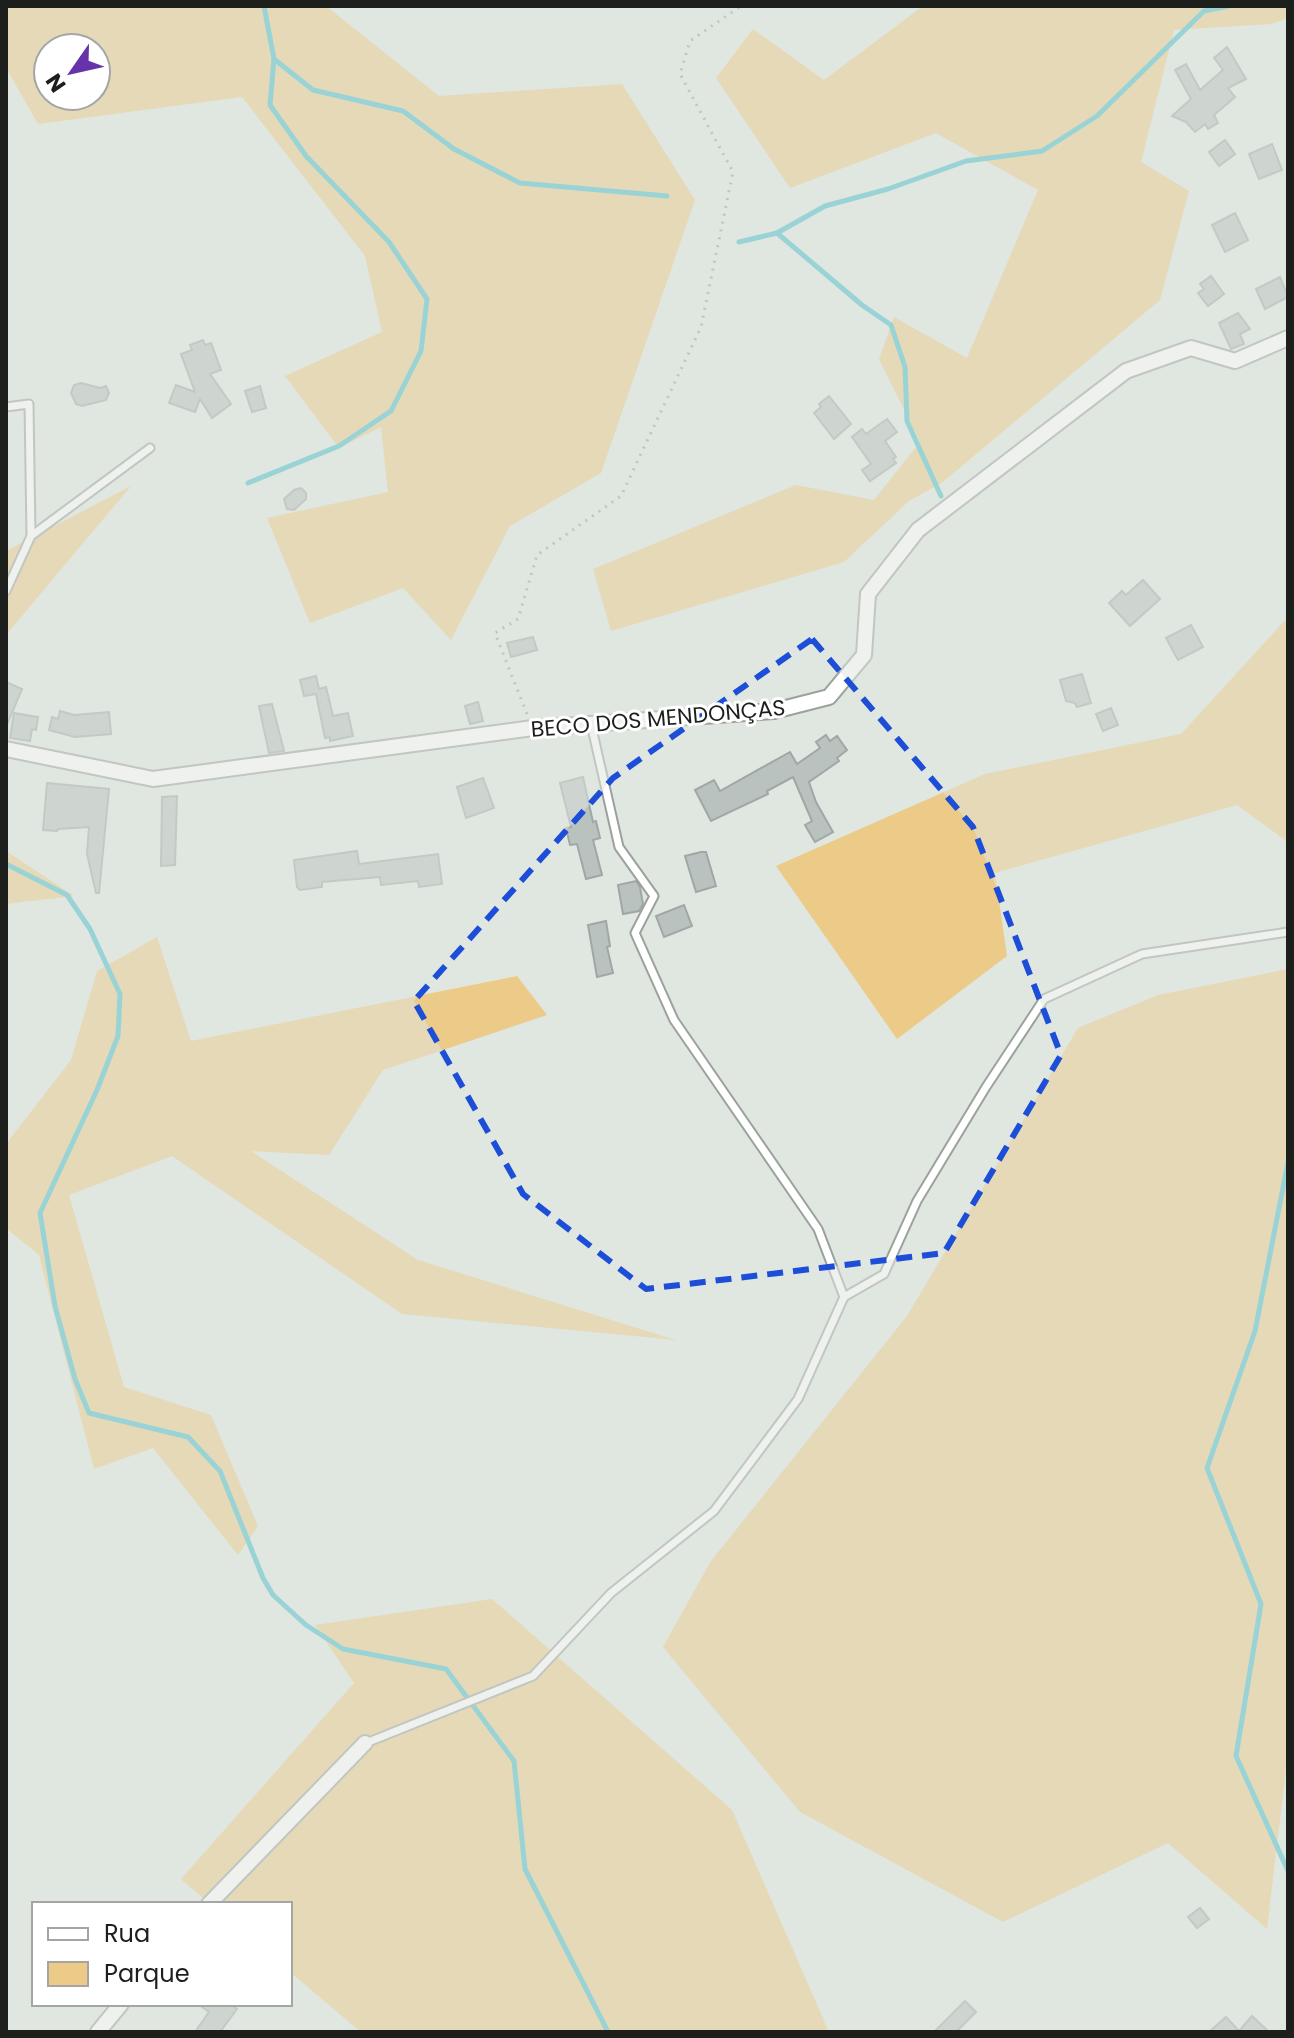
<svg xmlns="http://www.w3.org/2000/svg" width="1294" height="2038" viewBox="0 0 1294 2038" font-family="Poppins,sans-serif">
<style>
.green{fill:#ecca88;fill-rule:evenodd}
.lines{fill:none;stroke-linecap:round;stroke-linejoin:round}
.stream{stroke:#43bdcb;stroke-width:5}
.building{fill:#b9c2bf;stroke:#9fa8a5;stroke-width:2}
.lane-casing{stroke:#9ba19b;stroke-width:11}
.street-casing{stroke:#9ba19b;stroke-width:18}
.path{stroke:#9ca09c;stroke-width:3;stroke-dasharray:2 6;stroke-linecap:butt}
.lane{stroke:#fff;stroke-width:7}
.street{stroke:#fff;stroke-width:14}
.marked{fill:none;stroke:#1d4ed8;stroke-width:6;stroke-dasharray:16 10;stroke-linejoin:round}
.labels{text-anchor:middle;stroke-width:6;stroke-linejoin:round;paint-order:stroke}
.street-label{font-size:22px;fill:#1d1f1d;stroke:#fff}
</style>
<rect width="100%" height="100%" fill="#e0e6e0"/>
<g class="green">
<path d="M6,6H326L439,96L622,84L695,200L601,473L510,526L451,640L403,588L310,623L267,518L388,492L381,427L339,448L285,376L382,332L365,256L242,97L38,124L6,68ZM96,48V96H48V48Z"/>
<path d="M923,6H1288V18L1271,24L1174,30L1141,162L1189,191L1160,300L943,482L909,501L844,562L611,631L593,569L796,485L874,500L920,442L879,359L894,317L967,358L1038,190L936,133L790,188L716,78L753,29L824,80Z"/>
<path d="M131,486L6,635V551Z"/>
<path d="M1288,617V842L1237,805L995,873L1007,956L897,1039L776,866L985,774L1181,734Z"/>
<path d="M6,851L74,896L6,904Z"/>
<path d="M157,937L191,1041L517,976L547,1015L383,1070L329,1155L251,1151L418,1260L676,1340L402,1314L172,1156L69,1195L124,1387L211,1415L258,1526L238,1555L153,1448L94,1469L39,1255L6,1228V1144L71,1060L97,971Z"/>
<path d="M1288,969V1752L1267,1929L1168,1843L1003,1922L800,1812L663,1647L711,1561L907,1316L1078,1028L1158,995Z"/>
<path d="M492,1599L732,1810L829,2032H361L290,1972V1904H210L181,1879L354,1683L315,1625Z"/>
</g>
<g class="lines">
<g class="stream">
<path d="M264,6L274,59L313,90L403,111L454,149L520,183L667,196"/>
<path d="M777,233L862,305L891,325L905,367L907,421L941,496"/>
<path d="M739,242L777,233L825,206L888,189L966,161L1042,151L1097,116L1204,11L1229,6"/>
<path d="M248,483L339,446L391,411L421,351L427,299L389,242L306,156L270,105L274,59"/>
<path d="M6,864L67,895L90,929L120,994L118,1036L97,1090L40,1213L55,1306L75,1379L89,1413L188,1437L220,1471L263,1578L273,1595L306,1625L343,1649L446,1669L514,1761L525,1869L608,2032"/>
<path d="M1288,1162L1255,1331L1207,1468L1261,1604L1236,1756L1288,1871"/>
</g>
</g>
<g class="building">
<path d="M1227,47L1246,79L1228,88L1235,97L1214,115L1218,123L1208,129L1205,124L1195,132L1186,122L1172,116L1191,99L1175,70L1186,64L1200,90L1223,70L1214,58Z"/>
<path d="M1225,140L1235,154L1219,166L1209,152Z"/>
<path d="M1272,144L1282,170L1259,179L1249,154Z"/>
<path d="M1235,213L1248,240L1225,252L1212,225Z"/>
<path d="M1211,276L1224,294L1208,306L1198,293L1204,289L1200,284Z"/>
<path d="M1280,277L1288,297L1265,309L1256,289Z"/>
<path d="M1238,313L1250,329L1240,334L1244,344L1231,349L1219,323Z"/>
<path d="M203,340L205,345L211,343L221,370L210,374L231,404L212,418L200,399L195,412L169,403L176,385L195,392L181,354L192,350L190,345Z"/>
<path d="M81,383L100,388L106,386L109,393L106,400L82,406L76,404L71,393L74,385Z"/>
<path d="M260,386L266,408L252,412L245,391Z"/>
<path d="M829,396L851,424L834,439L814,413L821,407L819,404Z"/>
<path d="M887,419L897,432L885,441L896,457L893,459L896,463L870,481L862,470L871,464L852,437L862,429L866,434Z"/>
<path d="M301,488L306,493V499L294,510L287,509L284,499L294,490Z"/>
<path d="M1143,580L1160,599L1130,626L1109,603L1122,591L1126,595Z"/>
<path d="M1191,625L1203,647L1178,660L1166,638Z"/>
<path d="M533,637L537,650L511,657L507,643Z"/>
<path d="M1082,674L1091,703L1077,707L1075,703L1066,701L1060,680Z"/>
<path d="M316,676L319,689L326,687L333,716L348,713L353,736L330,741V737L325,738L316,694L304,696L300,680Z"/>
<path d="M6,682L22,689L6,727Z"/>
<path d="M478,702L483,721L470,724L465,706Z"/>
<path d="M272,704L284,751L269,753L259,706Z"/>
<path d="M1111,708L1118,725L1103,731L1096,714Z"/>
<path d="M60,711L74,715L109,712L111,734L75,737L49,730L52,717L58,719Z"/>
<path d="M14,713L38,717L36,730L32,729L30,741L10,738Z"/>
<path d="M826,735L830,741L837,736L847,750L837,758L839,761L809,782L816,802L833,832L815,842L805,825L812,821L793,777L767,791L768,794L711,821L695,790L714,780L720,791L790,752L797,764L820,748L816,742Z"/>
<path d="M583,777L593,822L596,821L600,838L593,840L602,875L586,879L577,844L570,845L566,828L571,827L560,783Z"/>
<path d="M483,778L494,808L466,818L457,787Z"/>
<path d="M47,783L109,789L99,893H96L87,854L89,827L58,829L57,831L43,830Z"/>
<path d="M177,796L175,865L161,866L162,797Z"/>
<path d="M357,851L359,864L438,854L442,884L419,887L418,881L381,885L380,877L322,882V887L300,890L297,887L294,860Z"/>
<path d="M701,852H706L716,886L696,892L685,856Z"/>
<path d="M636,881L640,887L643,904L639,911L623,914L618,885Z"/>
<path d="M684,905L692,926L664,937L656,916Z"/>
<path d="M606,921L610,946L607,947L613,973L597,977L588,925Z"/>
<path d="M1200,1908L1209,1919L1197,1928L1188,1917Z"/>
<path d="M965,2001L976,2012L956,2032H934Z"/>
<path d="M198,2004H230L237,2009L220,2032H195L209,2012Z"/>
<path d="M1252,2016L1269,2032H1209L1226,2017L1239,2031Z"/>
</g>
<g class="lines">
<defs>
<g id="lane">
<path d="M6,407L29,404L31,536"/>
<path d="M6,591L31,536L150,448"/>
<path d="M591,724L619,847L654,896L635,933L674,1020L818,1229L844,1297"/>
<path d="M366,1743L533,1676L611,1593L714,1511L798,1399L844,1297L884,1274L917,1201L986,1087L1044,999L1142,954L1288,932"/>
</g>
<g id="street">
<path d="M6,749L153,779L533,728L774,711L829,697L864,655L868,594L918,530L1126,371L1191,348L1235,361L1288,338"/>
<path d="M209,1904L365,1743"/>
<path d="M98,2032L121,2004"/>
</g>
</defs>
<use href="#lane" class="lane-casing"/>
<use href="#street" class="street-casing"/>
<path class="path" d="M527,714L495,633L518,619L537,555L621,496L701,327L733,172L680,74L690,41L741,6"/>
<use href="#lane" class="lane"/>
<use href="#street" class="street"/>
</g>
<path d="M0 0H1294V2038H0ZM812,639L973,827L1061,1055L944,1253L646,1289L523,1194L414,1001L613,778Z" fill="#e0e6e0" fill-opacity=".55" fill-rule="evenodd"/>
<path class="marked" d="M812,639L973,827L1061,1055L944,1253L646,1289L523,1194L414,1001L613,778Z"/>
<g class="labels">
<g class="street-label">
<text transform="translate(658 718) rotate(-5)" y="8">BECO DOS MENDONÇAS</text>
</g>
</g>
<rect width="1294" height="2038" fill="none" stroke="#1d1f1d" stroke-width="16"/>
<rect x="32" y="1902" width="260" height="104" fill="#ffffff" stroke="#a5a5a5" stroke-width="2"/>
<rect x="48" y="1928" width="40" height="12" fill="#ffffff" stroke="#a5a5a5" stroke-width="2"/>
<text x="104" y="1942" font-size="24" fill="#1d1f1d">Rua</text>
<rect x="48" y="1962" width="40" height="24" fill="#ecca88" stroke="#a5a5a5" stroke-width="2"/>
<text x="104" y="1982" font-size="24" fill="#1d1f1d">Parque</text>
<g transform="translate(72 72) rotate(236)"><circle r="38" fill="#ffffff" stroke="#a5a5a5" stroke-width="2"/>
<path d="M0-6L14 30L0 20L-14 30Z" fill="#6633aa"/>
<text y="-12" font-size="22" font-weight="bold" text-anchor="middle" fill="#1d1f1d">N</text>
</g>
</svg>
